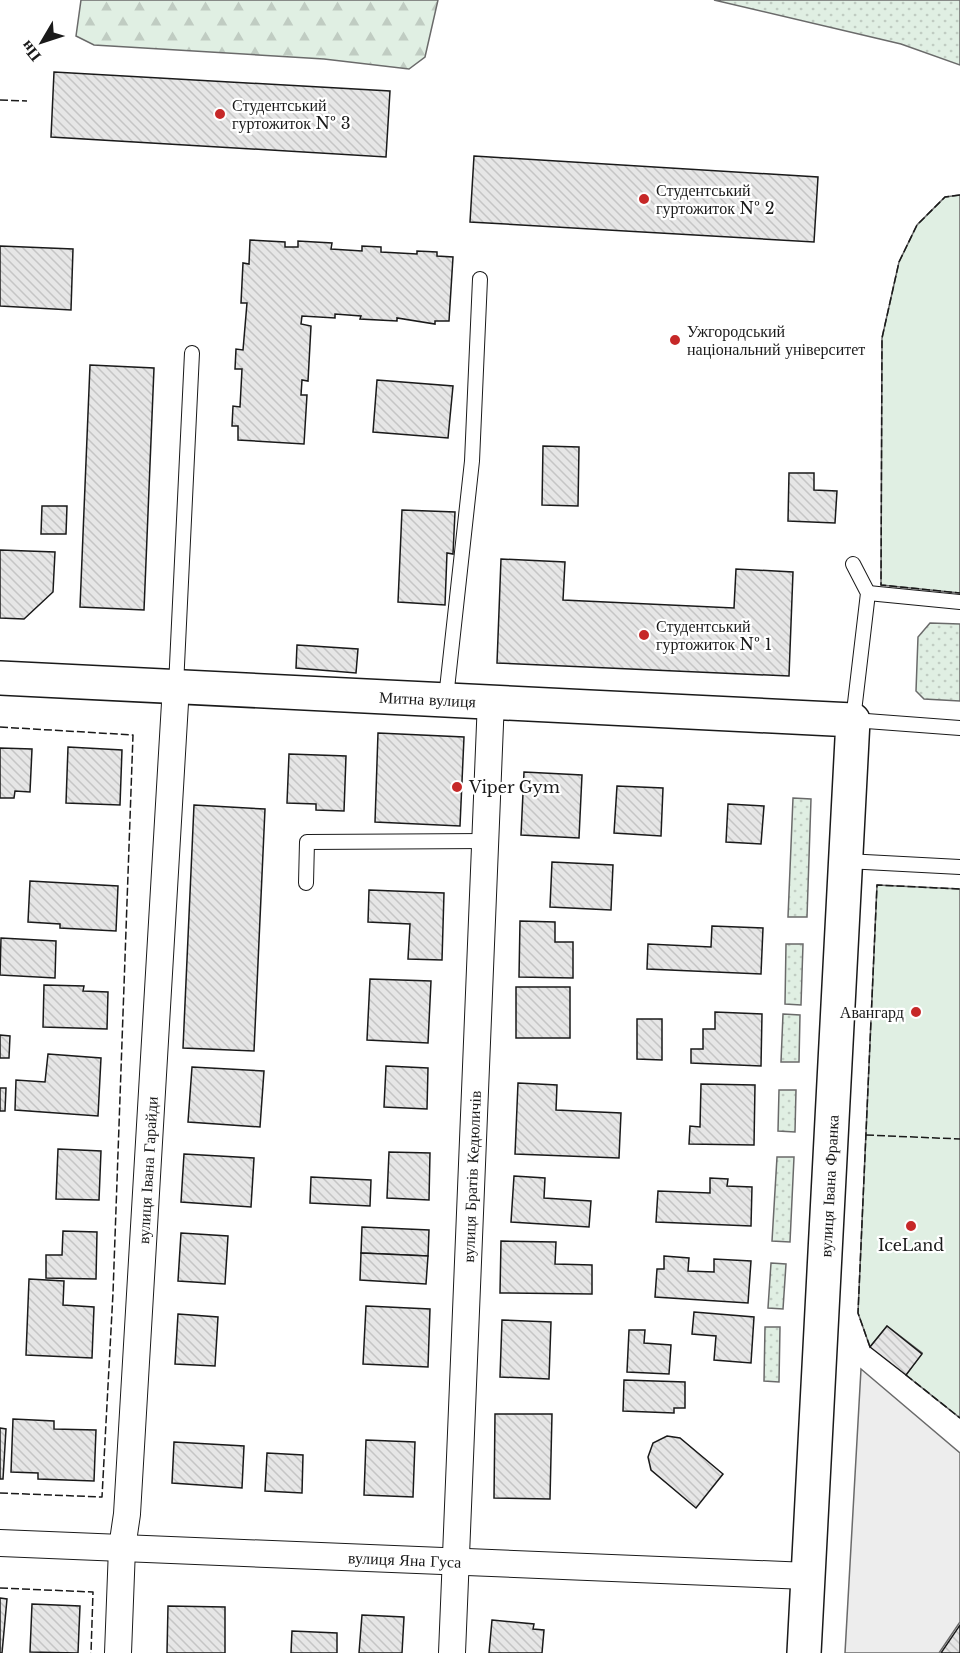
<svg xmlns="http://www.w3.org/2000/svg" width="960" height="1653" viewBox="0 0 960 1653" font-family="'Libre Baskerville',serif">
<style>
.grass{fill:url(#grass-dots);stroke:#6a6a6a;stroke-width:1.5}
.forest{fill:url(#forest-firs);stroke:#6a6a6a;stroke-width:1.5}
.garden{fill:#e0efe3;stroke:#6a6a6a;stroke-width:1.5}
.parking{fill:#ededed;stroke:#6a6a6a;stroke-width:1.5}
.building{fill:url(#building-back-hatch);stroke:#1a1a1a;stroke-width:1.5}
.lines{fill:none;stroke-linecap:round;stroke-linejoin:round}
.service-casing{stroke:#1a1a1a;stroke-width:16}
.minor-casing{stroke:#1a1a1a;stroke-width:28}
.tertiary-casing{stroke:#1a1a1a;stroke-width:36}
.service{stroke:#fff;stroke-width:14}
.minor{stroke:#fff;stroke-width:26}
.tertiary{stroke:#fff;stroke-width:33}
.fence{stroke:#1a1a1a;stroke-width:1.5;stroke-dasharray:8 3;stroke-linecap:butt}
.poi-dot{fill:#c62828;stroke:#fff;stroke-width:2}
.labels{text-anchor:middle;stroke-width:4.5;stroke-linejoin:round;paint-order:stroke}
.poi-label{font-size:16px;fill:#1a1a1a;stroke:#fff;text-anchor:start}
.street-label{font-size:16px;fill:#1a1a1a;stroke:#fff}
</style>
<defs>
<pattern id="grass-dots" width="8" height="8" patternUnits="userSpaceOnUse" patternTransform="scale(1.5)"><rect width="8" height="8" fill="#e0efe3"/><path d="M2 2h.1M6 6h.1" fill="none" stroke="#c0ccc2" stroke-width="1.8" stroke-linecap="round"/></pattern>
<pattern id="forest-firs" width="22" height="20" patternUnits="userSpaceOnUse" patternTransform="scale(1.5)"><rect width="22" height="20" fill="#e0efe3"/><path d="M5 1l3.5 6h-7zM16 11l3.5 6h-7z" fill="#c0ccc2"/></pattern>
<pattern id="building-back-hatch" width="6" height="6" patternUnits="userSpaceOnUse" patternTransform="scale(1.5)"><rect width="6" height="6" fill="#e6e6e6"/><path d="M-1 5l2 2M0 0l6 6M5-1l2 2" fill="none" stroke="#c5c5c5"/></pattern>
</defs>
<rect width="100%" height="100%" fill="#fff"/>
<g class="grass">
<path d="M714,0H960V65L901,44Z"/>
<path d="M930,623L960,624V701L924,699L916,691L918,637Z"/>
<path d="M793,798L811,799L807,917H788Z"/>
<path d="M786,944H803L801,1005L785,1004Z"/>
<path d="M783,1014L800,1015L799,1062H781Z"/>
<path d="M779,1090H796L795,1132L778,1131Z"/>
<path d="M777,1157H794L790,1242L772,1241Z"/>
<path d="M771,1263L786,1264L783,1309L768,1308Z"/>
<path d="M765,1327H780L779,1382L764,1381Z"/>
</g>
<path class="forest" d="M81,0H438L425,57L409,69L324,59L94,45L76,36Z"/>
<g class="garden">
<path d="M960,195V593L881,585L882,338L899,262L917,225L945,197Z"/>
<path d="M877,885L960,889V1418L906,1375L922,1353L887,1326L870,1347L858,1313Z"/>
</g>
<path class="parking" d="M861,1369L960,1453V1622L939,1653H845Z"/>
<g class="building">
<path d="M54,72L390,91L386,157L51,137Z"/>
<path d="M474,156L818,177L814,242L470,222Z"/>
<path d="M250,240L285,242V247H298V241L332,243L331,249L362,251V246L381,247V252L417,254V251L437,252V256L453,257L449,321H435V324L397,318V321L360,319L361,316L335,314V318L302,316L301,324L311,326L308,381L302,380L301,395H307L304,444L238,440V426H232L233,406L240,407L242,369H235L236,349L243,350L247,303H241L243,263L249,264Z"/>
<path d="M0,246L73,249L71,310L0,306Z"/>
<path d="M90,365L154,368L144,610L80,607Z"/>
<path d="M377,380L453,386L448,438L373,432Z"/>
<path d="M543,446L579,447L578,506L542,505Z"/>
<path d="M789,473H814V490L837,491L835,523L788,521Z"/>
<path d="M42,506H67L66,534H41Z"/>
<path d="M402,510L455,512L453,554L447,553L445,605L398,602Z"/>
<path d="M0,550L55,552L53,592L24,619L0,618Z"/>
<path d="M501,559L565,562L563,600L734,608L736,569L793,572L789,676L497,663Z"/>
<path d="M297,645L358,649L356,673L296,668Z"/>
<path d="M378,733L464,737L460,826L375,822Z"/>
<path d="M68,747L122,750L120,805L66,803Z"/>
<path d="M0,748L32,749L30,792L15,791L14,798H0Z"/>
<path d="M289,754L346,756L344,811L316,810V804L287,803Z"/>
<path d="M524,772L582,775L579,838L521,835Z"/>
<path d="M617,786L663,788L661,836L614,833Z"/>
<path d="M728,804L764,806L761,844L726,842Z"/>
<path d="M194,805L265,809L254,1051L183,1048Z"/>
<path d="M552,862L613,865L611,910L550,907Z"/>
<path d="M30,881L118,886L116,931L60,928V924L28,922Z"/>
<path d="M369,890L444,893L442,960L408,959L410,924L368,922Z"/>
<path d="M520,921L555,922V942H573V978L519,977Z"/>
<path d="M712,926L763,928L761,974L647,969L648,944L711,947Z"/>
<path d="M1,938L56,941L55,978L0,975Z"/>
<path d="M370,979L431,981L428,1043L367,1040Z"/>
<path d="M44,985L84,986L83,991L108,992L107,1029L43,1027Z"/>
<rect x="516" y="987" width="54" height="51"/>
<path d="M715,1012L762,1014L761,1066L691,1063V1049H703V1029H715Z"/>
<path d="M637,1019H662V1060L637,1059Z"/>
<path d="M0,1035L10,1036L9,1058H0Z"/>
<path d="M48,1054L101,1058L98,1116L15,1110L16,1080L45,1082Z"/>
<path d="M386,1066L428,1068L427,1109L384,1107Z"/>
<path d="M192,1067L264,1071L260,1127L188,1122Z"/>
<path d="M518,1083L557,1085L556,1110L621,1113L619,1158L515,1154Z"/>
<path d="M701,1084L755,1085L754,1145L689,1144L690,1126L700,1127Z"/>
<path d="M0,1088H6L5,1111H0Z"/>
<path d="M58,1149L101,1151L99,1200L56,1199Z"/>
<path d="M389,1152L430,1153L429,1200L387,1198Z"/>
<path d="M184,1154L254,1158L251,1207L181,1202Z"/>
<path d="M514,1176L545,1178L544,1198L591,1201L589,1227L511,1222Z"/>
<path d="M311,1177L371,1180L370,1206L310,1203Z"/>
<path d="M710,1178L728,1179L727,1186L752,1187L751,1226L656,1222L658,1191L710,1193Z"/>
<path d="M362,1227L429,1230L428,1256L361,1253Z"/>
<path d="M63,1231L97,1232L96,1279L46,1278V1255H62Z"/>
<path d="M181,1233L228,1236L225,1284L178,1281Z"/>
<path d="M501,1241L556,1242L555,1264L592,1265V1294L500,1293Z"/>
<path d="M361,1253L428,1256L426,1284L360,1280Z"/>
<path d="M664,1256L689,1258L688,1271L714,1272V1259L751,1261L748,1303L655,1297L657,1269H664Z"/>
<path d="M29,1279L64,1281L63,1305L94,1307L92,1358L26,1355Z"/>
<path d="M366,1306L430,1309L428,1367L363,1364Z"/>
<path d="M694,1312L754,1317L751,1363L714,1360L716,1336L692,1334Z"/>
<path d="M178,1314L218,1317L215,1366L175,1364Z"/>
<path d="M502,1320L551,1322L549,1379L500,1377Z"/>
<path d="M887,1326L922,1354L906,1375L870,1347Z"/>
<path d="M629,1330H645L644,1343L671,1345L669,1374L627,1372Z"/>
<path d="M624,1380L685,1382V1408H674V1413L623,1411Z"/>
<path d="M495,1414H552L550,1499L494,1498Z"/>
<path d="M13,1419L54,1421V1429L96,1430L94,1481L38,1479V1473L11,1472Z"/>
<path d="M0,1428L6,1429L3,1479H0Z"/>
<path d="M667,1436L680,1438L723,1474L696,1508L651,1470L648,1457L653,1443Z"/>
<path d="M366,1440L415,1442L413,1497L364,1495Z"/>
<path d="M174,1442L244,1446L242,1488L172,1483Z"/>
<path d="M267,1453L303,1455L302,1493L265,1491Z"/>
<path d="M0,1598L7,1599L2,1653H0Z"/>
<path d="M32,1604L80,1606L78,1653L30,1652Z"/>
<path d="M168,1606L225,1607V1653H167Z"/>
<path d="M362,1615L404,1617L402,1653H359Z"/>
<path d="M492,1620L534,1624L533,1629L544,1630L542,1653H489Z"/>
<path d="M960,1625V1653H941Z"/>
<path d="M292,1631L337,1633V1653H291Z"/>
</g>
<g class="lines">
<defs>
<g id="service">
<path d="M853,564L868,593L853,720L960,728"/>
<path d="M868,593L960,602"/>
<path d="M176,686L192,353"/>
<path d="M446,698L472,461L480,279"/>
<path d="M846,861L960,867"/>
<path d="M306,883L307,842L486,841"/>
</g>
<g id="minor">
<path id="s1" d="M0,1543L808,1576"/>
<path id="s2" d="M118,1653L122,1548L127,1514L176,686"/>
<path id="s3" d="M452,1653L491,700"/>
</g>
<g id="tertiary">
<path id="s4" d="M0,678L853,720L804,1653"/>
</g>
</defs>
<use href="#service" class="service-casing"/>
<use href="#minor" class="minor-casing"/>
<use href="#tertiary" class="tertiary-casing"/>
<use href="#service" class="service"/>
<use href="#minor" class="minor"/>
<use href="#tertiary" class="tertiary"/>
<g class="fence">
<path d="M0,100L27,101"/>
<path d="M960,195L945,197L917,225L899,262L882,338L881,585L960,593"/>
<path d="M0,727L133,735L113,1293L102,1497L0,1493"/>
<path d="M866,1135L960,1139"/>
<path d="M870,1347L858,1313L877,885L960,889"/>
<path d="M906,1375L960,1418"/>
<path d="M0,1588L93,1592L91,1653"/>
</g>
</g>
<g class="poi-dot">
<circle cx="220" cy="114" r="6"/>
<circle cx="644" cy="199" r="6"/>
<circle cx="675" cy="340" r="6"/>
<circle cx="644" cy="635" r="6"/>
<circle cx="457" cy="787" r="6"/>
<circle cx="916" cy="1012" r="6"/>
<circle cx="911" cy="1226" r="6"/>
</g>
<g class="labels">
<g class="poi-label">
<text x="232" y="111">Студентський<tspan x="232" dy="18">гуртожиток № 3</tspan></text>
<text x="656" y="196">Студентський<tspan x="656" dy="18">гуртожиток № 2</tspan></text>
<text x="687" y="337">Ужгородський<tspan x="687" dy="18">національний університет</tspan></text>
<text x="656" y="632">Студентський<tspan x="656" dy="18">гуртожиток № 1</tspan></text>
<text x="469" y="793">Viper Gym</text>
<text x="904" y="1018" text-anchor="end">Авангард</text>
<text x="911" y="1251" text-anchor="middle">IceLand</text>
</g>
<g class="street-label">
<text dy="6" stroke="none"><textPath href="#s4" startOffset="428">Митна вулиця</textPath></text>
<text dy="6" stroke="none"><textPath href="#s2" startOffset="484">вулиця Івана Гарайди</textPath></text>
<text dy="6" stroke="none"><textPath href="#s3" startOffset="477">вулиця Братів Кедюличів</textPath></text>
<text transform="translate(829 1186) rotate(-87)" y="6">вулиця Івана Франка</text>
<text dy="6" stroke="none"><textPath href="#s1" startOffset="405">вулиця Яна Гуса</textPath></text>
</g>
</g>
<g transform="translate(42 42) rotate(231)" stroke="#ffffff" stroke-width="4.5" paint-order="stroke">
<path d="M0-4.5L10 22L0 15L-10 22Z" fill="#1a1a1a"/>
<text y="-9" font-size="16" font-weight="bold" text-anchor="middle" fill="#1a1a1a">Пн</text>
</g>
</svg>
